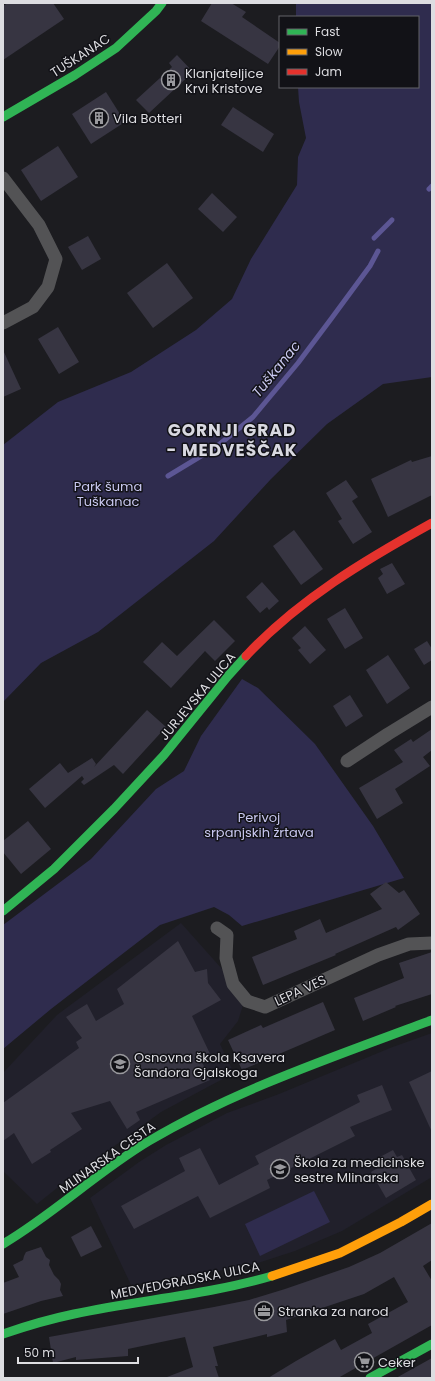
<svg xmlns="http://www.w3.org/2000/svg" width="435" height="1381" viewBox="0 0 435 1381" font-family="Poppins,sans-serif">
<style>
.built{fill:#21202b}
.green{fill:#2f2c4e}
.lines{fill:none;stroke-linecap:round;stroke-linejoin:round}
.stream{stroke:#5c5694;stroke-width:5}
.building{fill:#373542}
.street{stroke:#535355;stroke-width:13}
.fast{stroke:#30b455;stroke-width:9}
.slow{stroke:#ff9f0a;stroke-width:9}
.jam{stroke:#e5322d;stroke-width:9}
.labels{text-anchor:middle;stroke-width:3;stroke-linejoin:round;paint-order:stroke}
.street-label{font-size:13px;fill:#dddde1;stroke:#121217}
.poi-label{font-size:13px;fill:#dddde1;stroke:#121217;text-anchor:start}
.park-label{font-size:13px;fill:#c8c7ef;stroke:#121217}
.water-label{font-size:14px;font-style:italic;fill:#c9c8ef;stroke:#121217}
.district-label{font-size:17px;font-weight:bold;letter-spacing:1px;fill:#d9d9e1;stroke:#121217}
</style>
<rect width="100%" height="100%" fill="#1c1c20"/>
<g class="built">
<path d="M181,923L246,996L238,1021L220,1044L234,1073L161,1112L57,1188L37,1204L3,1171V1073L57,1015Z"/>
<path d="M432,1033V1177L342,1231L295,1251L249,1266L131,1285L90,1198L139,1162L166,1145L227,1113L279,1094L390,1048Z"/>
</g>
<g class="green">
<path d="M296,3H432V377L383,384L327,424L271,479L214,541L98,632L41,663L3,702V445L58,402L131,372L196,330L232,299L251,259L297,185L298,157L306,138L299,102L298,87H418V17H296Z"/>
<path d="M242,679L258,688L315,744L373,826L404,878L242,926L229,915L214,907L160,925L51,1009L3,1049V925L91,859L156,789L184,771L201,736Z"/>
<path d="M314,1191L330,1222L260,1256L245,1224Z"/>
</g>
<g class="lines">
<g class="stream">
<path d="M429,189L432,186"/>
<path d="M374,238L392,220"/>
<path d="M168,476L216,447L253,417L298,363L331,319L370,266L378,251"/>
</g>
</g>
<g class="building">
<path d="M8,3H53L64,19L3,60V6Z"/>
<path d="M212,3H231L246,12L242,17L280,43V46L268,64L201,21Z"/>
<path d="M177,55L193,72L149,113L136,100L172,67L169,63Z"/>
<path d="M106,92L125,122L91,144L72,114Z"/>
<path d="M233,107L274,134L263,152L221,125Z"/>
<path d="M58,146L78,177L41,201L21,170Z"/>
<path d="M212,193L237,217L223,232L198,209Z"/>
<path d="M88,236L101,259L82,270L68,247Z"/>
<path d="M167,263L193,298L153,328L127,293Z"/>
<path d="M58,327L79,362L59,374L38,339Z"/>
<path d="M3,350L21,389L3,397Z"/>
<path d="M432,456V495L388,517L371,479L411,460L412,462Z"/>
<path d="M346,480L358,497L352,501L372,532L353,544L338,521L342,519L326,493Z"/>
<path d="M294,530L323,569L301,585L273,546Z"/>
<path d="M392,563L405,584L387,594L378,578L383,574L380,569Z"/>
<path d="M262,582L279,601L269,610L267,607L260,613L246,597Z"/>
<path d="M345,608L363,638L345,649L327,619Z"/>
<path d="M214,620L235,641L215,661L205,651L171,688L143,662L162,642L177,656Z"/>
<path d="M305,626L326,650L310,664L298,650L301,648L292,638Z"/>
<path d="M427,641L432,649V660L424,665L414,649Z"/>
<path d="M388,655L410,688L387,704L366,670Z"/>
<path d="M350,695L363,716L346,727L333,706Z"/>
<path d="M147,710L166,727L123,774L114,765L84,785L81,782L84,779L82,776L45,808L29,789L60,763L68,773L92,758L96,764L94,767Z"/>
<path d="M432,729V750L423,757L430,766L395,789L403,803L377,819L359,788L403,762L394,750L411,739L413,742Z"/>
<path d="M28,821L51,849L21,874L3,852V841Z"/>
<path d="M386,882L399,893L404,890L420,914L398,930L396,927L335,954L336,955L263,985L252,957L297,939L294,931L320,919L326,933L382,909L370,894Z"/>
<path d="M178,941L195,972L207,969L208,983L221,1000L192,1016L212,1058L202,1062L210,1080L136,1112L140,1120L127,1129L110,1101L71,1113L82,1129L50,1150L51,1152L32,1164L14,1133L3,1141V1103L79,1048L76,1042L82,1038L66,1017L87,1004L96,1021L124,1004L117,989Z"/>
<path d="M432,952V994L395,1006L396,1007L363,1021L354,998L404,978L399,963Z"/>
<path d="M323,1002L335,1030L242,1070L228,1040L261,1025L263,1028Z"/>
<path d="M432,1071V1132L409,1082Z"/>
<path d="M382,1085L392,1110L350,1127L355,1136L267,1180L270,1188L210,1218L198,1196L134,1229L121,1206L185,1171L179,1158L200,1148L219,1185L259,1164L255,1156L360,1102L357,1095Z"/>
<path d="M393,1150L397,1157L402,1155L416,1180L386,1198L371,1172L383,1165L378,1158Z"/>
<path d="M432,1223V1260L423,1266L432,1281V1325L338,1378H268L296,1361L335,1339L341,1350L372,1333L368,1324L408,1302L394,1277L364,1294L286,1320L287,1332L267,1337V1334L213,1347L218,1366H215L219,1378H167V1377L193,1367L185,1337L128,1349V1356L76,1360V1357L53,1363L49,1337L214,1307L249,1300L285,1289L349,1267L380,1253Z"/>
<path d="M91,1226L102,1247L81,1257L71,1237Z"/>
<path d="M41,1247L46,1257L50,1260L49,1265L54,1275L59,1280L61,1284L60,1290L63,1296L41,1301L3,1314V1283L19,1277L13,1265L23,1260L24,1256L26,1252Z"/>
<path d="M432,1358V1378H396Z"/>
</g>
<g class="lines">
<g class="street">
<path d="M3,178L39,225L56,259L48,287L33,307L3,323"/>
<path d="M347,761L388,734L432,707"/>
<path d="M217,928L227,935L226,958L233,984L247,1001L265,1007L378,955L409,944L432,943"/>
</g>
<g class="fast">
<path d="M3,117L75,75L116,48L156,11L162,3"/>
<path d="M3,911L54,869L114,809L164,755L228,676L246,656"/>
<path d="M3,1244C54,1214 97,1172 149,1141C237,1089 336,1056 432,1020"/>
<path d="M3,1334C26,1326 50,1319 74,1314C139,1300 207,1295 272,1276"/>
<path d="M370,1378L432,1344"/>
</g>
<path class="slow" d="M272,1276L340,1253L401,1222L432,1204"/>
<path class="jam" d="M246,656C298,600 365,560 432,523"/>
</g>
<defs>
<symbol id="building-ring" viewBox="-11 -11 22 22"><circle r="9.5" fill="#121217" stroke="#99999d" stroke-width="1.5"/><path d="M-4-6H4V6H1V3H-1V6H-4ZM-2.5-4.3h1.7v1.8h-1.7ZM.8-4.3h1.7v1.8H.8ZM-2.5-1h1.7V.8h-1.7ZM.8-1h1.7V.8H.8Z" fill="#99999d"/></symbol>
<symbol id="school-ring" viewBox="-11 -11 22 22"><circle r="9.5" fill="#121217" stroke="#99999d" stroke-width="1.5"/><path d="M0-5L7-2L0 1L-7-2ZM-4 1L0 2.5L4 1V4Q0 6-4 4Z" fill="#99999d"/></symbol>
<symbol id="office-ring" viewBox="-11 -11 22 22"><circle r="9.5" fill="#121217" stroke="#99999d" stroke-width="1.5"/><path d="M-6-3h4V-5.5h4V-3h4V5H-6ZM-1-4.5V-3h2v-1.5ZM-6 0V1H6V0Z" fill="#99999d"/></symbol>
<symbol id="supermarket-ring" viewBox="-11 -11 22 22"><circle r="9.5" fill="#121217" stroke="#99999d" stroke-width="1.5"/><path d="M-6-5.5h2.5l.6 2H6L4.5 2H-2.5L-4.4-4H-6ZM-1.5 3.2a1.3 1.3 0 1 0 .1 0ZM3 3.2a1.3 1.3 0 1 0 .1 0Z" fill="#99999d"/></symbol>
</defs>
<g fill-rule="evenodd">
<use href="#building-ring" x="160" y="69" width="22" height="22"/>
<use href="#building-ring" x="88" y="107" width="22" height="22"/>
<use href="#school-ring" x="109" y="1053" width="22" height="22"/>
<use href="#school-ring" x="269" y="1158" width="22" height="22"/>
<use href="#office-ring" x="253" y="1300" width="22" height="22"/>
<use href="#supermarket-ring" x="353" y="1351" width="22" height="22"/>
</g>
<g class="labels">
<g class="street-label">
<text transform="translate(80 55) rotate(-33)" y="5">TUŠKANAC</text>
<text transform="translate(197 696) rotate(-50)" y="5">JURJEVSKA ULICA</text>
<text transform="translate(300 990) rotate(-25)" y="5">LEPA VES</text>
<text transform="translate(107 1157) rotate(-35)" y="5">MLINARSKA CESTA</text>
<text transform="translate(185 1280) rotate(-11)" y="5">MEDVEDGRADSKA ULICA</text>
</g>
<g class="poi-label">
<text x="185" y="78">Klanjateljice<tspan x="185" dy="15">Krvi Kristove</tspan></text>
<text x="113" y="123">Vila Botteri</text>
<text x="134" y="1062">Osnovna škola Ksavera<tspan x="134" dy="15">Šandora Gjalskoga</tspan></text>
<text x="294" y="1167">Škola za medicinske<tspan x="294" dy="15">sestre Mlinarska</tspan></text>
<text x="278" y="1316">Stranka za narod</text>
<text x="378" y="1367">Ceker</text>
</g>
<g class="park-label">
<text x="108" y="491">Park šuma<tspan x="108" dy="15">Tuškanac</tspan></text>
<text x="259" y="822">Perivoj<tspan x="259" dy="15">srpanjskih žrtava</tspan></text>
</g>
<g class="water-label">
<text transform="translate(276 369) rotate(-51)" y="5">Tuškanac</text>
</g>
<g class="district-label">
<text x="232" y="436">GORNJI GRAD<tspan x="232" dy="20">- MEDVEŠČAK</tspan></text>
</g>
</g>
<rect width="435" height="1381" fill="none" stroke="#dddde1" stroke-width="8"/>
<rect x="279" y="16" width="140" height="72" fill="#121217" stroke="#636368"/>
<rect x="287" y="29" width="20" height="6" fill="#30b455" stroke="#636368"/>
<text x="315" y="36" font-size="12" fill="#dddde1">Fast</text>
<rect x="287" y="49" width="20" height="6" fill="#ff9f0a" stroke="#636368"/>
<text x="315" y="56" font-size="12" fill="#dddde1">Slow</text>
<rect x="287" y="69" width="20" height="6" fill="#e5322d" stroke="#636368"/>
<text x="315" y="76" font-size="12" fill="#dddde1">Jam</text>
<path d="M18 1357v6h120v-6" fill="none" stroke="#dddde1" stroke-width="2"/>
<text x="24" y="1357" font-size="12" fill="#dddde1" stroke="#121217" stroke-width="3" paint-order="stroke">50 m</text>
</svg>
